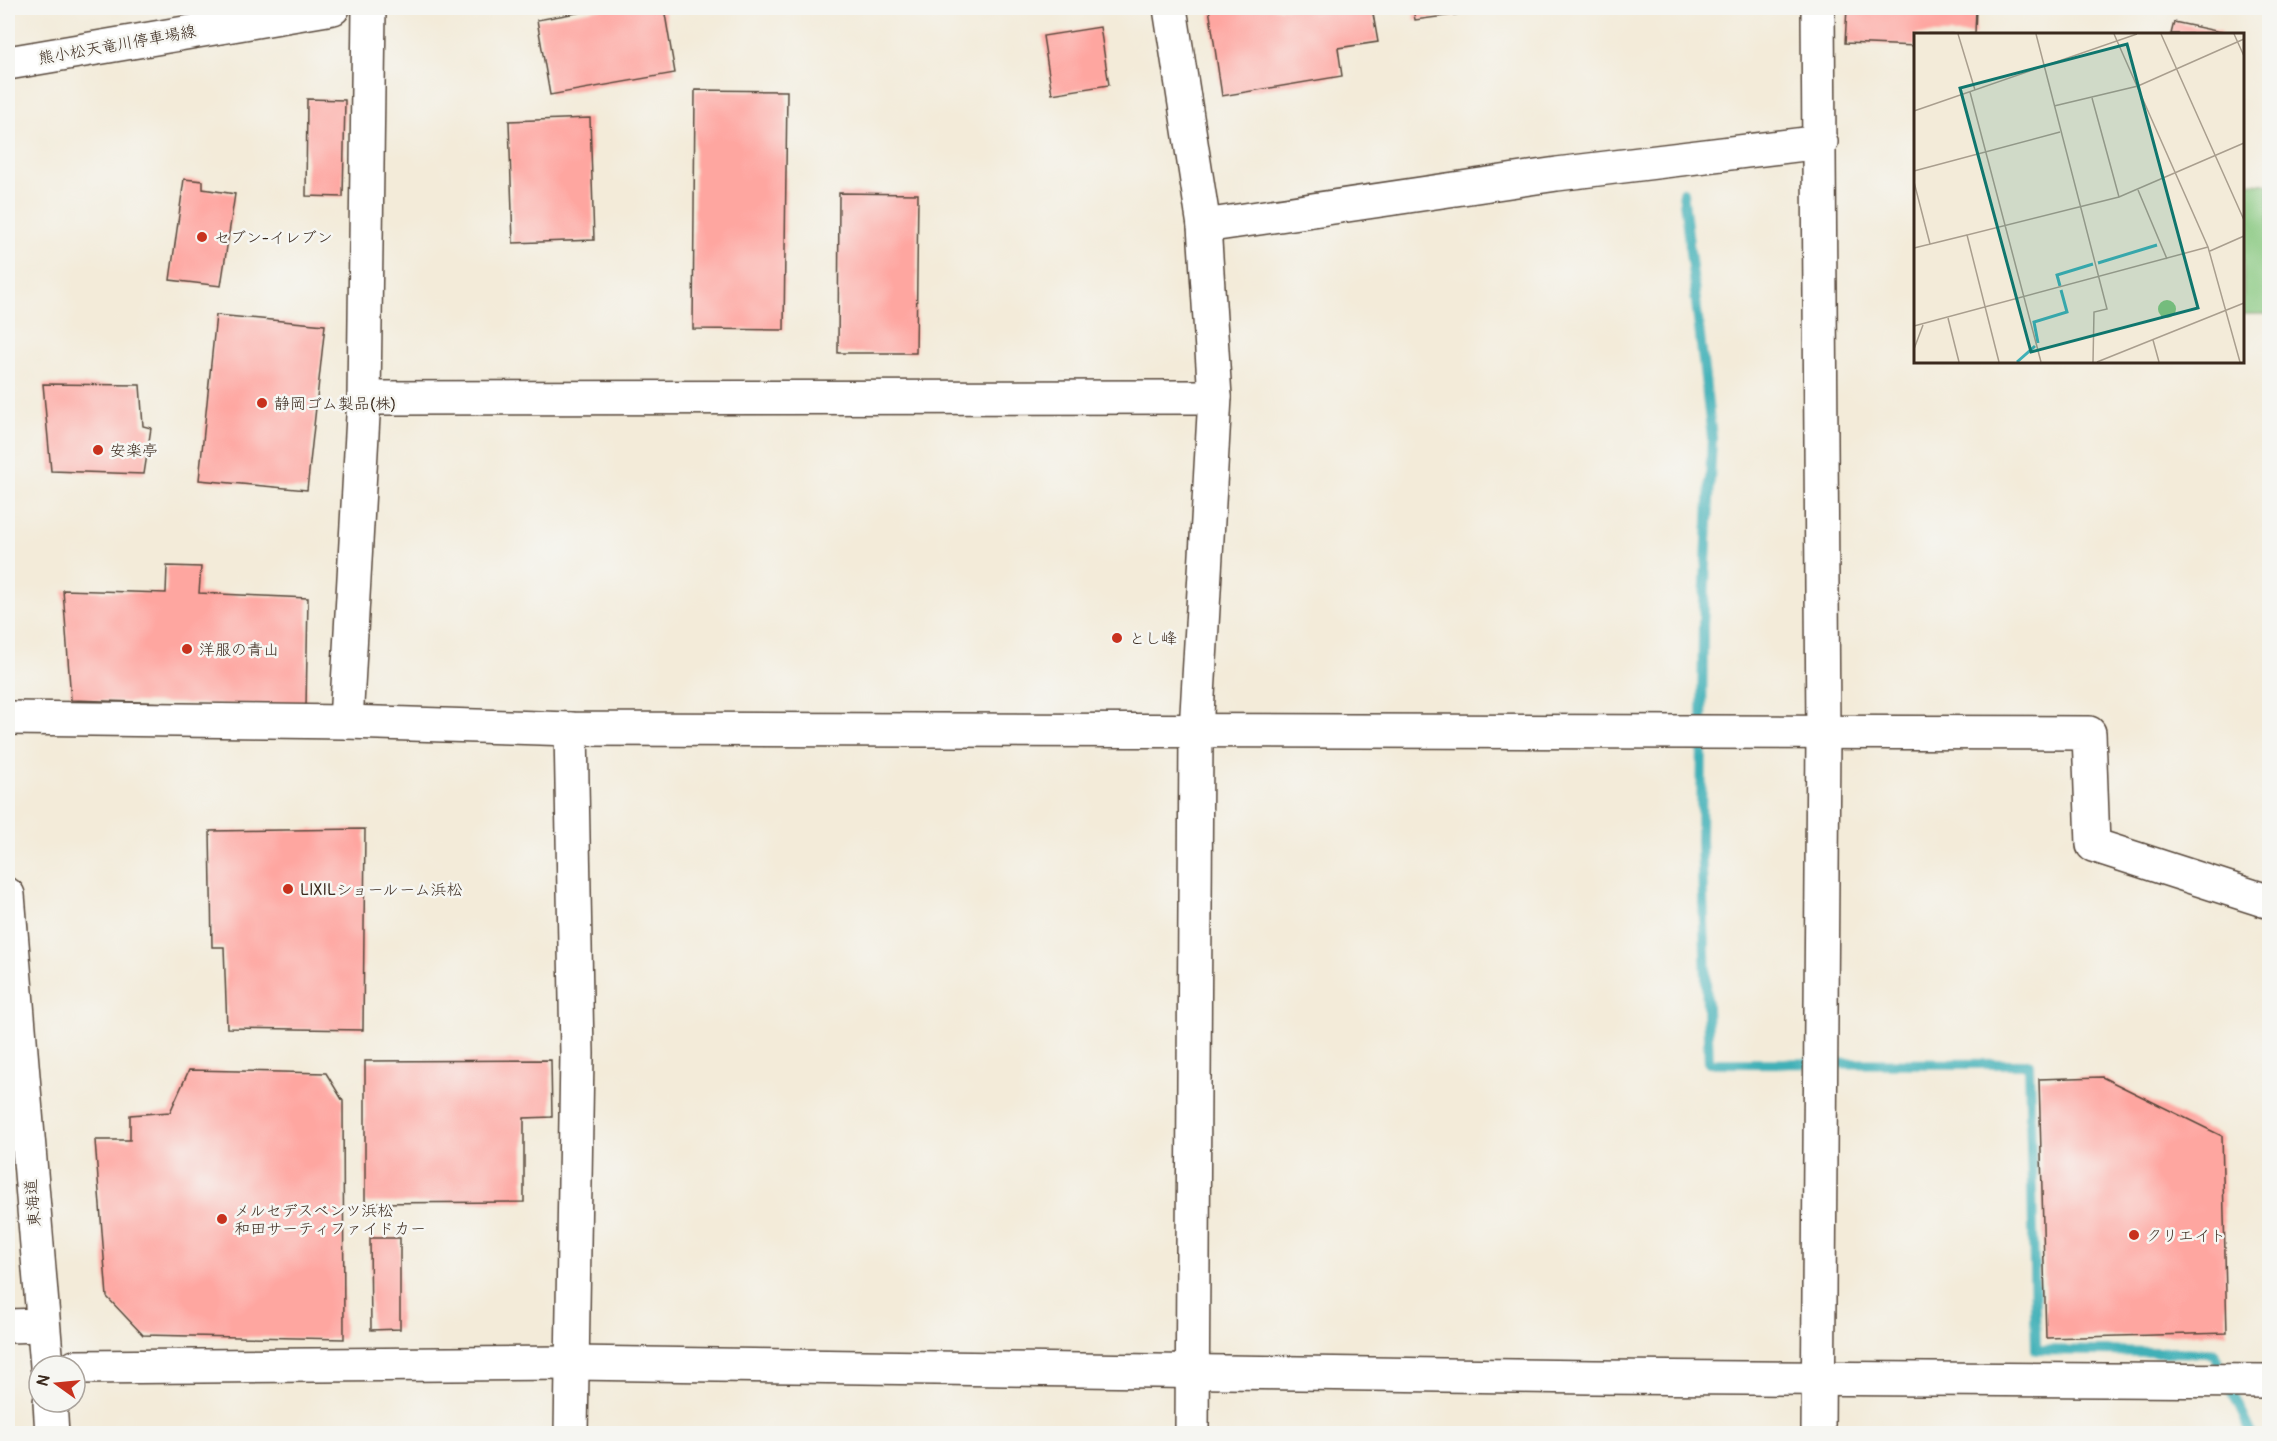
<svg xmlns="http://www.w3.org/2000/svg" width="2277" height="1441" viewBox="0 0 2277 1441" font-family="Pangolin,'Klee One',sans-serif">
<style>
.green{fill:#88c880;stroke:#62794f;stroke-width:1.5}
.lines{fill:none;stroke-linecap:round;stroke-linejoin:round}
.stream{stroke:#3fb0b7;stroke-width:10}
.building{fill:#fea6a0}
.street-casing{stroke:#57473a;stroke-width:36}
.secondary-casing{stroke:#57473a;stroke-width:36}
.highway-casing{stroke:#57473a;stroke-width:36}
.street{stroke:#fff;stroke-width:33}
.secondary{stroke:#fff;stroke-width:33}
.highway{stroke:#fff;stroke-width:33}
.poi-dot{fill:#c8321e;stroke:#f6f6f2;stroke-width:2}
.labels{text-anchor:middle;stroke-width:5;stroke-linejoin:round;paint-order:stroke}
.street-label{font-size:16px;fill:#3b2a1e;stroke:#f6f6f2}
.poi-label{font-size:16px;fill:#3b2a1e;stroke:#f6f6f2;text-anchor:start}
.inset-river{fill:none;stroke:#3fb0b7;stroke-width:3}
.inset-road{fill:none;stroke:#a99e8e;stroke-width:1.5}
.view{fill:#0f766e;fill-opacity:0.15;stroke:#0f766e;stroke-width:3}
.inset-edge{fill:none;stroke:#3b2a1e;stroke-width:3}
</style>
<rect width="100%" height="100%" fill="#f6f6f2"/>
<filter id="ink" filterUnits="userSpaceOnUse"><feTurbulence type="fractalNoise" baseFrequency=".0167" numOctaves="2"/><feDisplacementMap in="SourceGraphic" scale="12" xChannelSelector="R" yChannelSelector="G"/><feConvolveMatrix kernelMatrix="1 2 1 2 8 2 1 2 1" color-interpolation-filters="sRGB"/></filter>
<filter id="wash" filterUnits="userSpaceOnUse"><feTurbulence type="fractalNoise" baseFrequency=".008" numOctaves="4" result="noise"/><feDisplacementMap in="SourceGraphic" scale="24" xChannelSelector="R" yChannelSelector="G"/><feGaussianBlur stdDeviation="1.35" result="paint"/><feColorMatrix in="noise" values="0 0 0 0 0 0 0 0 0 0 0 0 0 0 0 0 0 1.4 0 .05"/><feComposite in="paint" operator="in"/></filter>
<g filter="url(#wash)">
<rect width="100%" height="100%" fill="#f3ebd9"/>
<path class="green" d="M2243,183L2269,184V314H2243Z"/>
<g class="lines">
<path class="stream" d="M1683,192L1712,438L1703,625L1701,840L1709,1063L2029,1064L2036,1350L2214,1353L2252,1434"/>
</g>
<g id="blocks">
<g class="building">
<path d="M605,8H664L675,73L550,95L537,20Z"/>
<path d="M1209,8H1372L1378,42L1338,48L1342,76L1222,96Z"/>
<path d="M1413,8H1490V10L1415,20Z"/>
<path d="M1847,8H1976L1975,34H1916V46L1845,43Z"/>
<path d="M2174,22L2221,32V34H2171Z"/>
<path d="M1100,27L1109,85L1052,94L1043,36Z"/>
<path d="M695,90L787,91L784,330L693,329Z"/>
<path d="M307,99L345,100L343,197L306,196Z"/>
<path d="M590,118L594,240L513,243L509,121Z"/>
<path d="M184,179L203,181V189L235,194L221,286L170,280Z"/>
<path d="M839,193L918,194L916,353H838Z"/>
<path d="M216,315L325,325L307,490L199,480Z"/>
<path d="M43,384L140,385L143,426L151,428L144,474L51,471Z"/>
<path d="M167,566L201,567L199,593L308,598L306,707L71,700L63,590L166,593Z"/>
<path d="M365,829L363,1030L227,1028L224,947H212L210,831Z"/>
<path d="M551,1060L552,1117L524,1118V1202L365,1203V1061Z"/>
<path d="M189,1070L326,1073L343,1101L344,1339L143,1335L107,1297L95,1140H130V1115L170,1112Z"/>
<path d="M2102,1077L2222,1136L2227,1333L2046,1338L2039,1079Z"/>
<path d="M370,1238H400V1329L371,1330Z"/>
</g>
</g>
</g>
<g filter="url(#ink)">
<use href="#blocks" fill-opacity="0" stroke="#57473a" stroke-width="1.5"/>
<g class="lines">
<defs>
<g id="street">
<path d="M1170,8L1204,226L1215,397L1196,731L1192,1434"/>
<path d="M1204,226L1557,174L1821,142"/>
<path d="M364,398L1215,397"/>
<path d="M8,718L346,722L571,729L2089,733L2093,845L2270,902"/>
<path d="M346,722L364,398L369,8"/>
<path d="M571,729L577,1054L571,1434"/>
<path d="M8,1326L42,1325"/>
<path d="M75,1367L572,1363L1594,1377L2270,1381"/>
<path d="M1818,1434L1823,733L1818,8"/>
</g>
<path id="secondary" d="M8,63L333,8"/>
<g id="highway">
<path d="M8,895L47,1366"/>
<path d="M50,1402L52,1434"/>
</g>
</defs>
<use href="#street" class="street-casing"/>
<use href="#secondary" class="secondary-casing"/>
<use href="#highway" class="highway-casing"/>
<use href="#street" class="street"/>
<use href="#secondary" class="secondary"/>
<use href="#highway" class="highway"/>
</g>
</g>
<g class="poi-dot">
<circle cx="202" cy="237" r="6"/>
<circle cx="262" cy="403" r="6"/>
<circle cx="98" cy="450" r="6"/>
<circle cx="1117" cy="638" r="6"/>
<circle cx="187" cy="649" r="6"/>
<circle cx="288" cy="889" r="6"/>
<circle cx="222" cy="1219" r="6"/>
<circle cx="2134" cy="1235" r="6"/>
</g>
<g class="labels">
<g class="street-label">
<text transform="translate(117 44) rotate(-10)" y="6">熊小松天竜川停車場線</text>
<text transform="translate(32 1203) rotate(-95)" y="6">東海道</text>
</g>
<g class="poi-label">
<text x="214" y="243">セブン-イレブン</text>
<text x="274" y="409">静岡ゴム製品(株)</text>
<text x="110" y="456">安楽亭</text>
<text x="1129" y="644">とし峰</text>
<text x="199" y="655">洋服の青山</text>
<text x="300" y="895">LIXILショールーム浜松</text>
<text x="234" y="1216">メルセデスベンツ浜松<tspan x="234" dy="18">和田サーティファイドカー</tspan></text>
<text x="2146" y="1241">クリエイト</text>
</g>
</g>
<g transform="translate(1914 33)">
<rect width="330" height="330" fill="#f3ebd9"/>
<path d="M244 276a9 9 0 1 1 18 0a9 9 0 1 1-18 0Z" fill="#88c880"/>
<path class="inset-river" d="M184,230L243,212M146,253L143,242L179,231M124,310L120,289L153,279L147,257M103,329L121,313"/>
<path class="inset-road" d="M44,1L61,57M122,1L193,276L180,279L179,329M200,1L294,214L326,329M247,1L330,187M320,1L330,23M56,59L127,329M178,65L205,164M140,73L224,53L330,6M0,78L223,1M0,138L146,99M0,149L16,211M224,157L253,226M0,215L53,202M296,218L330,203M34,285L45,329M0,293L294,214M239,307L245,329M0,316L9,292M85,329L53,202L205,164L330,110M183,329L330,270"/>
<path class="view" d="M213,11L284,275L117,319L46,55Z"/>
<rect width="330" height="330" class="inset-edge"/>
</g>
<rect width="2277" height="1441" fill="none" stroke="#f6f6f2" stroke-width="30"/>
<g transform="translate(57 1384) rotate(285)"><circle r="28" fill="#f6f6f2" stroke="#aba49d" stroke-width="1.5"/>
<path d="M0-4.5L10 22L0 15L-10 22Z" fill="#c8321e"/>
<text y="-9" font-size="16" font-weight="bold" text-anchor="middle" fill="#3b2a1e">N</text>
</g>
</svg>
